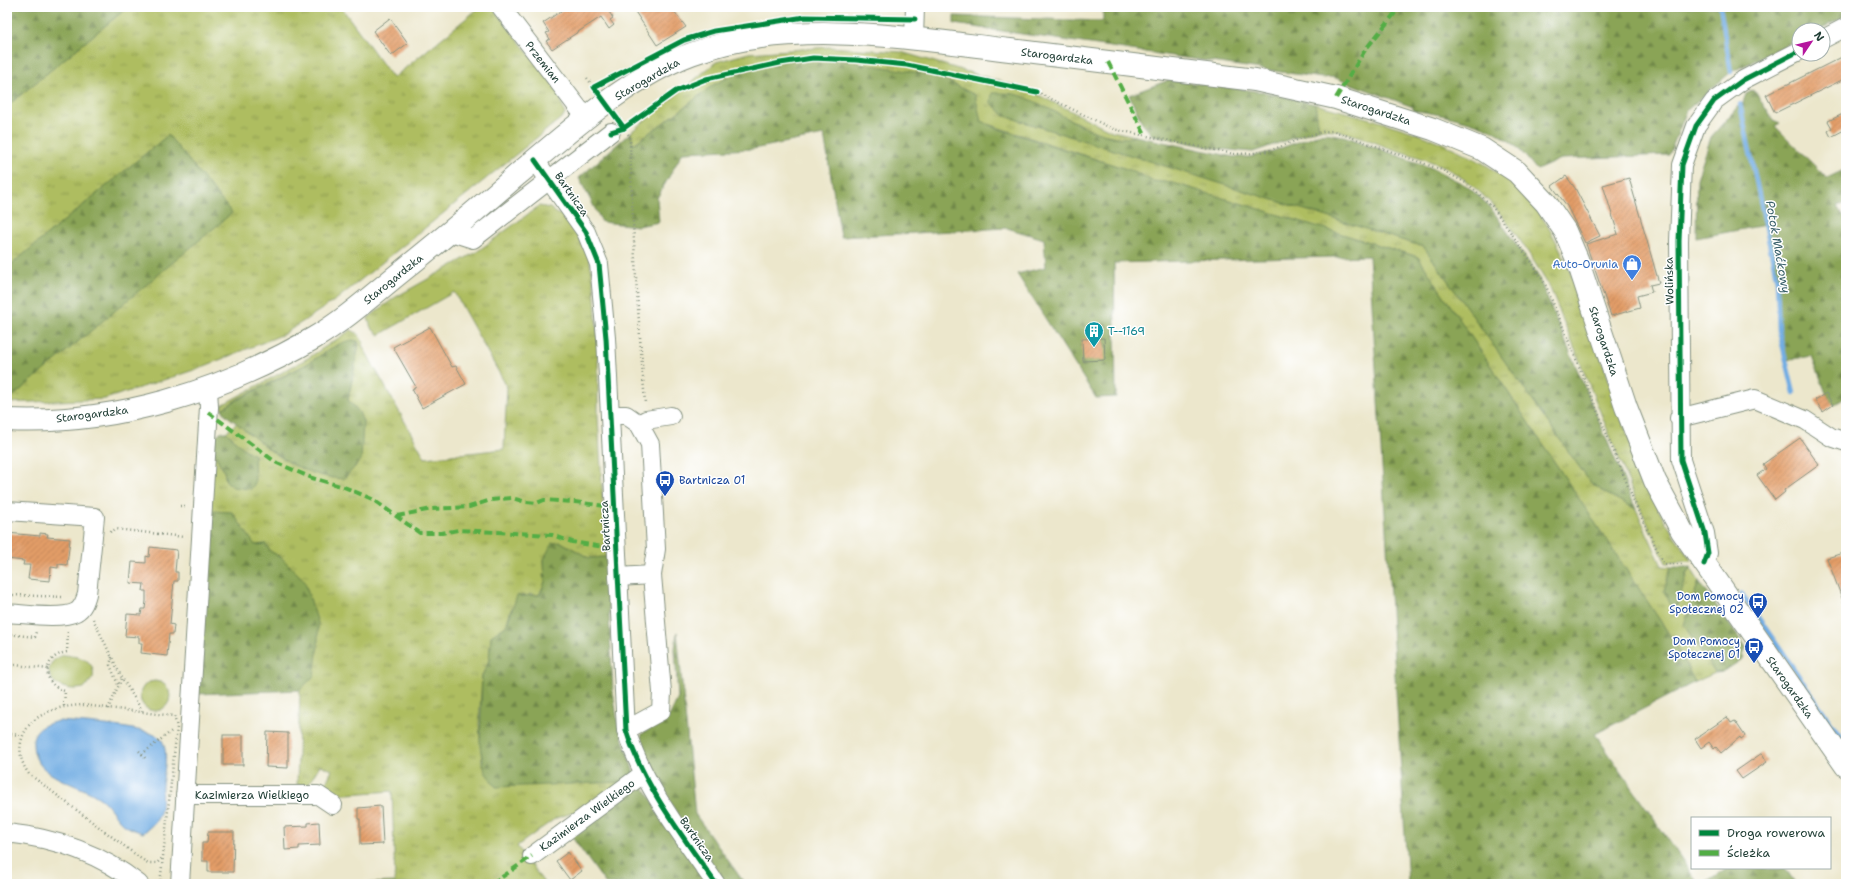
<svg xmlns="http://www.w3.org/2000/svg" width="1853" height="891" viewBox="0 0 1853 891" font-family="'Shantell Sans',sans-serif">
<style>
.grass{fill:url(#grass-tufts);stroke:#667d4a}
.forest{fill:url(#forest-firs);stroke:#547045}
.green{fill:#aebd60;stroke:#667d4a}
.water{fill:#72ade3;stroke:#48758c}
.lines{fill:none;stroke-linecap:round;stroke-linejoin:round}
.stream{stroke:#72ade3;stroke-width:4.5}
.building{fill:url(#building-hatch)}
.minor-casing{stroke:#869280;stroke-width:20}
.major-casing{stroke:#869280;stroke-width:24}
.path{stroke:#869280;stroke-width:2.5;stroke-dasharray:1 3;stroke-linecap:butt}
.minor{stroke:#fff;stroke-width:18}
.major{stroke:#fff;stroke-width:22}
.quiet{stroke:#52ad45;stroke-width:4;stroke-dasharray:8 4;stroke-linecap:butt}
.cycleway-casing{stroke:#fff;stroke-width:8}
.cycleway{stroke:#00873e;stroke-width:5}
.labels{text-anchor:middle;stroke-width:3;stroke-linejoin:round;paint-order:stroke}
.street-label{font-size:11px;fill:#1f3d34;stroke:#fff}
.shop-label{font-size:11px;fill:#366cbe;stroke:#fff;text-anchor:end}
.culture-label{font-size:11px;fill:#0d838f;stroke:#fff;text-anchor:start}
.transit-label{font-size:11px;fill:#164399;stroke:#fff;text-anchor:end}
.water-label{font-size:12px;font-style:italic;fill:#385f69;stroke:#fff}
</style>
<defs>
<pattern id="grass-tufts" width="24" height="20" patternUnits="userSpaceOnUse"><rect width="24" height="20" fill="#aebd60"/><path d="M3 7l-1-3M5 7V3M7 7l1-3M15 17l-1-3M17 17v-4M19 17l1-3" fill="none" stroke="#8d9b50"/></pattern>
<pattern id="forest-firs" width="22" height="20" patternUnits="userSpaceOnUse"><rect width="22" height="20" fill="#8aa456"/><path d="M5 1l3.5 6h-7zM16 11l3.5 6h-7z" fill="#708748"/></pattern>
<pattern id="building-hatch" width="6" height="6" patternUnits="userSpaceOnUse"><rect width="6" height="6" fill="#e39d67"/><path d="M-1 1l2-2M0 6l6-6M5 7l2-2" fill="none" stroke="#b78156"/></pattern>
</defs>
<rect width="100%" height="100%" fill="#fff"/>
<filter id="ink" filterUnits="userSpaceOnUse"><feTurbulence type="fractalNoise" baseFrequency=".025" numOctaves="2"/><feDisplacementMap in="SourceGraphic" scale="8" xChannelSelector="R" yChannelSelector="G"/><feConvolveMatrix kernelMatrix="1 2 1 2 8 2 1 2 1" color-interpolation-filters="sRGB"/></filter>
<filter id="wash" filterUnits="userSpaceOnUse"><feTurbulence type="fractalNoise" baseFrequency=".012" numOctaves="4" result="noise"/><feDisplacementMap in="SourceGraphic" scale="16" xChannelSelector="R" yChannelSelector="G"/><feGaussianBlur stdDeviation="0.9" result="paint"/><feColorMatrix in="noise" values="0 0 0 0 0 0 0 0 0 0 0 0 0 0 0 0 0 1.4 0 .05"/><feComposite in="paint" operator="in"/></filter>
<g filter="url(#wash)">
<rect width="100%" height="100%" fill="#ece7cc"/>
<g class="grass">
<path d="M128,7H341L393,78L480,7H492L558,91L565,115L337,299L284,334L197,369L105,399L7,403V401L231,213L168,135L7,268V106Z"/>
<path d="M830,47L901,52L965,71L1026,89L1112,131L1135,136L1126,139L1098,133L1042,106L992,103L1005,116L1424,247L1590,482L1605,493L1636,509L1662,566L1671,567L1664,591L1676,608L1690,567L1699,581L1684,625L1715,673L1695,682L1671,637L1418,257L1173,183L1151,181L1136,172L981,122L975,95L871,66L841,60L771,62L737,73L713,85L685,107L632,145L631,132L716,62L749,53Z"/>
<path d="M1315,104C1378,121 1444,136 1500,174C1553,210 1573,278 1594,337C1612,388 1628,440 1649,490C1660,516 1676,538 1692,561L1666,563L1633,493L1550,288C1523,243 1493,193 1446,168C1428,159 1407,154 1389,148C1366,139 1343,129 1319,129Z"/>
<path d="M539,206L550,208L559,215L562,212L574,229L589,257L594,284L598,345V417L606,557L589,558L561,542L544,559L545,582L539,595L530,594L511,609L506,626L491,636L489,660L482,676L479,724L482,763L607,782H623L590,808L556,818L517,846L545,884H346L395,882L392,791L332,795L324,787L332,770L320,765L308,785H297L300,690L314,676L282,558L270,551L266,544L255,545L209,511L213,451L224,471L226,481L254,462V455L243,448L226,432L237,423L272,452L359,412L348,400L359,344L330,349L307,364L239,398L222,409L220,406L308,358L351,330L357,333L364,343L362,345L425,458L504,449L507,387L454,292L379,335L371,328L368,318L394,298L478,251Z"/>
</g>
<g class="forest">
<path d="M7,7H128L7,106Z"/>
<path d="M1103,7H1846V16L1818,30H1799V39L1731,72L1687,110L1669,155L1561,159L1537,170C1529,161 1521,150 1512,143C1484,121 1446,116 1413,110V107L1333,77L1322,78L954,24V16L1103,21Z"/>
<path d="M805,59L841,60L938,76L975,95L981,121L996,128L1136,172L1152,181L1173,183L1418,257L1671,637L1695,682L1595,734L1699,884H1408L1369,256L1114,263L1116,397L1096,398L1017,274L1046,267L1044,239L1007,228L841,237L824,135L753,149L683,152L657,198L659,222L638,226L602,222L579,178L631,132L633,145L685,107L713,85L737,73L771,62Z"/>
<path d="M1169,80L1264,92L1315,104L1319,129L1253,152L1218,149L1152,135L1142,123L1129,95Z"/>
<path d="M1754,90L1773,120L1780,123L1775,126L1827,178L1846,169V203L1838,206L1846,221V397L1834,405L1826,393L1812,356L1786,360L1779,331L1777,281L1765,225L1696,238L1697,179L1711,137L1740,104L1742,105L1746,94Z"/>
<path d="M992,93C999,93 1007,93 1014,94C1047,101 1102,148 1135,136L1234,157H1250L1270,152L1319,134L1326,133L1344,136L1432,168L1467,186L1481,198L1493,211L1537,274L1636,509L1605,493L1590,482L1424,247L1005,116L991,103Z"/>
<path d="M168,135L232,213L7,401V268Z"/>
<path d="M353,340L358,341L359,344L348,400L359,412L363,422L361,460L344,479C293,476 264,444 226,415L222,409C249,392 279,380 307,364C321,356 336,342 353,340Z"/>
<path d="M220,432H226L243,448L254,455L255,483L251,489L233,487L226,481L224,471L213,451L214,438Z"/>
<path d="M209,511L232,512L255,545L266,544L270,551L282,558L304,580L318,623V646L314,676L300,690L197,694Z"/>
<path d="M561,542L589,558L606,557L613,691L618,725L634,773L623,782L496,787L485,772L480,746L482,676L489,660L491,636L506,626L517,596L540,595L545,582L544,559L552,543Z"/>
<path d="M1671,567H1690L1676,608L1673,609L1664,591Z"/>
<path d="M1699,581L1746,648L1743,656L1744,658L1723,672L1715,673L1684,625Z"/>
<path d="M677,632L695,814L745,884H722C693,838 661,793 639,743L642,734L670,715L678,698L675,649Z"/>
<path d="M642,785L711,884H606L571,836Z"/>
<path d="M1728,868H1785L1796,884H1704Z"/>
</g>
<g class="green">
<path d="M65,655C80,657 96,659 93,678L84,688C49,695 36,662 65,655Z"/>
<circle cx="155" cy="696" r="15"/>
</g>
<path class="water" d="M58,721C76,722 154,727 162,740C169,753 164,771 162,785C160,811 166,815 143,833C138,831 133,830 128,827C117,822 111,806 101,799C78,782 34,779 33,745C32,728 44,725 58,721Z"/>
<g class="lines">
<g class="stream">
<path d="M1720,7L1731,72"/>
<path d="M1740,104L1777,281L1779,331L1794,393"/>
<path d="M1742,594L1846,744"/>
</g>
</g>
<g id="blocks">
<g class="building">
<path d="M567,7H606L613,18L610,20L614,25L609,29L601,17L552,49L546,41L550,39L546,33L549,32L543,23Z"/>
<path d="M632,7H671L686,27L657,45Z"/>
<path d="M390,18L408,43L391,56L373,31Z"/>
<path d="M1846,55V78L1775,113L1766,95Z"/>
<path d="M1843,114L1846,120V129L1831,137L1828,131L1832,128L1828,121Z"/>
<path d="M1566,176L1575,188L1600,236L1585,243L1567,206L1552,186Z"/>
<path d="M1629,178L1659,283L1650,285L1652,292L1637,296L1640,308L1611,316L1586,244L1618,234L1603,185Z"/>
<path d="M430,327L452,367L456,366L466,384L422,408L412,389L416,387L393,347Z"/>
<path d="M1104,338L1105,360L1083,361L1082,339Z"/>
<path d="M1826,393L1833,405L1823,412L1815,400Z"/>
<path d="M1800,438L1819,465L1784,490L1785,492L1775,500L1757,475L1766,469L1763,464Z"/>
<path d="M7,533L40,536V533L48,534L47,537L70,539L67,565L58,564V568L51,567L50,581L28,579L30,565H23L24,561L7,559Z"/>
<path d="M150,547L177,550L175,572H178V581H174L170,624L174,625L173,634H169L167,656L141,653L142,643H139V637L125,636L127,614L141,615L142,609H145L146,601V591H143L144,584L130,583L132,562L146,563V556L149,557Z"/>
<path d="M1846,552V609L1827,558Z"/>
<path d="M1727,717L1731,723L1735,721L1745,736L1741,739L1740,737L1721,753L1716,747L1714,749L1709,742L1701,748L1695,739Z"/>
<path d="M267,732L288,733V768L266,767Z"/>
<rect x="223" y="735" width="20" height="30"/>
<path d="M1762,753L1767,762L1742,779L1736,771Z"/>
<path d="M381,806L383,844L360,845V819H358V808Z"/>
<path d="M319,822L320,845L299,846V849L285,850L284,827L308,826V823Z"/>
<path d="M208,832H234L233,872H208V861H202V843H207Z"/>
<path d="M568,852L582,871L570,880L556,861Z"/>
</g>
</g>
</g>
<g filter="url(#ink)">
<use href="#blocks" fill-opacity="0" stroke="#869280" stroke-width="1"/>
<g class="lines">
<defs>
<g id="minor">
<path d="M501,7L586,118"/>
<path d="M914,38L915,7"/>
<path d="M1823,39L1846,27"/>
<path d="M535,160L586,232L599,264L606,338L626,730C644,787 682,835 716,884"/>
<path d="M451,232L473,239L611,132"/>
<path d="M610,415H626L639,424L650,444L656,549L652,575L662,692L661,711L626,730"/>
<path d="M1679,418L1755,399L1805,420L1831,437L1846,442"/>
<path d="M639,424L646,420L671,416"/>
<path d="M7,511L95,517L87,594C85,601 83,608 76,612C61,620 25,614 7,613"/>
<path d="M1704,564L1708,553L1705,533L1681,460L1679,241L1682,165L1696,126L1714,101L1743,80L1799,51"/>
<path d="M618,577L652,575"/>
<path d="M185,795H318L333,805"/>
<path d="M7,833C55,838 101,854 139,884"/>
<path d="M532,856L643,774"/>
<path d="M180,884L209,407L208,389"/>
</g>
<path id="major" d="M7,420C115,425 221,392 314,338C343,321 369,298 396,276C437,243 477,210 517,175C569,132 627,78 691,54C789,17 908,38 1010,50C1091,60 1173,70 1255,80L1336,98L1433,129L1482,149L1517,172L1546,203L1565,231L1577,259L1626,407L1655,481L1682,531L1846,766"/>
</defs>
<use href="#minor" class="minor-casing"/>
<use href="#major" class="major-casing"/>
<g class="path">
<path d="M889,64L890,54"/>
<path d="M587,78L594,87"/>
<path d="M1037,92L1113,129L1234,154C1247,154 1259,153 1271,150C1293,143 1311,131 1334,131L1442,170L1468,184L1492,206L1537,270L1546,286L1637,508L1664,564H1683"/>
<path d="M628,134L630,137C632,226 638,314 645,403"/>
<path d="M180,506H186"/>
<path d="M110,532L116,529L184,537"/>
<path d="M13,595L64,597"/>
<path d="M93,619L122,678L143,712"/>
<path d="M7,634L35,637L36,631"/>
<path d="M112,657L110,665L119,687"/>
<path d="M7,664L48,669"/>
<path d="M83,705L174,716L177,727L163,857L157,863H148L140,858L29,774C13,753 20,725 44,714C56,707 69,706 83,705Z"/>
<path d="M64,706L65,691C41,685 42,656 67,652L68,631"/>
<path d="M108,709L122,678"/>
<path d="M7,734L22,735"/>
<path d="M139,751L142,754L173,730"/>
<path d="M142,754L145,758"/>
<path d="M160,884L163,857"/>
</g>
<use href="#minor" class="minor"/>
<use href="#major" class="major"/>
<g class="quiet">
<path d="M1108,62L1145,135"/>
<path d="M1336,98L1365,50L1400,7"/>
<path d="M208,412L277,463L312,478L344,487L372,499L420,533H442L458,530L552,535L572,542L616,549"/>
<path d="M397,516L432,509L469,507L491,500L512,498L526,502L537,503L544,500L575,502L614,507"/>
<path d="M492,884L532,856"/>
</g>
<defs>
<g id="cycleway">
<path d="M624,128L594,87L684,40L714,31L805,17L915,19"/>
<path d="M611,132L624,128L676,91L706,79L780,63L813,58L856,60L907,65L1037,92"/>
<path d="M535,160L586,232L599,264L606,338L626,730C644,787 682,835 716,884"/>
<path d="M1704,564L1708,553L1705,533L1681,460L1679,241L1682,165L1696,126L1714,101L1743,80L1799,51"/>
</g>
</defs>
<use href="#cycleway" class="cycleway-casing"/>
<use href="#cycleway" class="cycleway"/>
</g>
</g>
<defs>
<symbol id="shop-pin" viewBox="-11 -11 22 30"><path d="M0 17L-7.5 6A9.5 9.5 0 1 1 7.5 6Z" fill="#3f7fe0" stroke="#fff"/><path d="M-5-2.5h2.3a2.7 3.5 0 0 1 5.4 0H5L5.5 6h-11ZM-1.5-2.5h3a1.5 2.3 0 0 0-3 0Z" fill="#fff"/></symbol>
<symbol id="building-pin" viewBox="-11 -11 22 30"><path d="M0 17L-7.5 6A9.5 9.5 0 1 1 7.5 6Z" fill="#0f9aa8" stroke="#fff"/><path d="M-4-6H4V6H1V3H-1V6H-4ZM-2.5-4.3h1.7v1.8h-1.7ZM.8-4.3h1.7v1.8H.8ZM-2.5-1h1.7V.8h-1.7ZM.8-1h1.7V.8H.8Z" fill="#fff"/></symbol>
<symbol id="bus-pin" viewBox="-11 -11 22 30"><path d="M0 17L-7.5 6A9.5 9.5 0 1 1 7.5 6Z" fill="#1a4fb4" stroke="#fff"/><path d="M-5-6H5V4H4V6H2V4H-2V6H-4V4H-5ZM-3.5-4V0h7V-4ZM-3.5 1.2v1.5H-2V1.2ZM2 1.2v1.5H3.5V1.2Z" fill="#fff"/></symbol>
</defs>
<g fill-rule="evenodd">
<use href="#shop-pin" x="1621" y="253" width="22" height="30"/>
<use href="#building-pin" x="1083" y="320" width="22" height="30"/>
<use href="#bus-pin" x="654" y="469" width="22" height="30"/>
<use href="#bus-pin" x="1747" y="591" width="22" height="30"/>
<use href="#bus-pin" x="1743" y="636" width="22" height="30"/>
</g>
<g class="labels">
<g class="street-label">
<text transform="translate(1057 56) rotate(7)" y="4">Starogardzka</text>
<text transform="translate(543 62) rotate(52)" y="4">Przemian</text>
<text transform="translate(647 79) rotate(-30)" y="4">Starogardzka</text>
<text transform="translate(1376 110) rotate(18)" y="4">Starogardzka</text>
<text transform="translate(572 194) rotate(55)" y="4">Bartnicza</text>
<text transform="translate(393 279) rotate(-39)" y="4">Starogardzka</text>
<text transform="translate(1669 281) rotate(-91)" y="4">Wolińska</text>
<text transform="translate(1604 341) rotate(72)" y="4">Starogardzka</text>
<text transform="translate(92 414) rotate(-7)" y="4">Starogardzka</text>
<text transform="translate(605 526) rotate(-93)" y="4">Bartnicza</text>
<text transform="translate(1790 687) rotate(55)" y="4">Starogardzka</text>
<text x="252" y="799">Kazimierza Wielkiego</text>
<text transform="translate(587 815) rotate(-36)" y="4">Kazimierza Wielkiego</text>
<text transform="translate(697 839) rotate(55)" y="4">Bartnicza</text>
</g>
<g class="shop-label">
<text x="1618" y="268">Auto-Orunia</text>
</g>
<g class="culture-label">
<text x="1108" y="335">T--1169</text>
</g>
<g class="transit-label">
<text x="679" y="484" text-anchor="start">Bartnicza 01</text>
<text x="1744" y="600">Dom Pomocy<tspan x="1744" dy="13">Społecznej 02</tspan></text>
<text x="1740" y="645">Dom Pomocy<tspan x="1740" dy="13">Społecznej 01</tspan></text>
</g>
<g class="water-label">
<text transform="translate(1778 247) rotate(80)" y="4">Potok Maćkowy</text>
</g>
</g>
<rect width="1853" height="891" fill="none" stroke="#fff" stroke-width="24"/>
<rect x="1691" y="817" width="140" height="52" fill="#ffffff" stroke="#a5b1ae"/>
<rect x="1699" y="830" width="20" height="6" fill="#00873e" stroke="#a5b1ae"/>
<text x="1727" y="837" font-size="12" fill="#1f3d34">Droga rowerowa</text>
<rect x="1699" y="850" width="20" height="6" fill="#52ad45" stroke="#a5b1ae"/>
<text x="1727" y="857" font-size="12" fill="#1f3d34">Ścieżka</text>
<g transform="translate(1811 42) rotate(55)"><circle r="19" fill="#ffffff" stroke="#a5b1ae"/>
<path d="M0-3L7 15L0 10L-7 15Z" fill="#b5179e"/>
<text y="-6" font-size="11" font-weight="bold" text-anchor="middle" fill="#1f3d34">N</text>
</g>
</svg>
